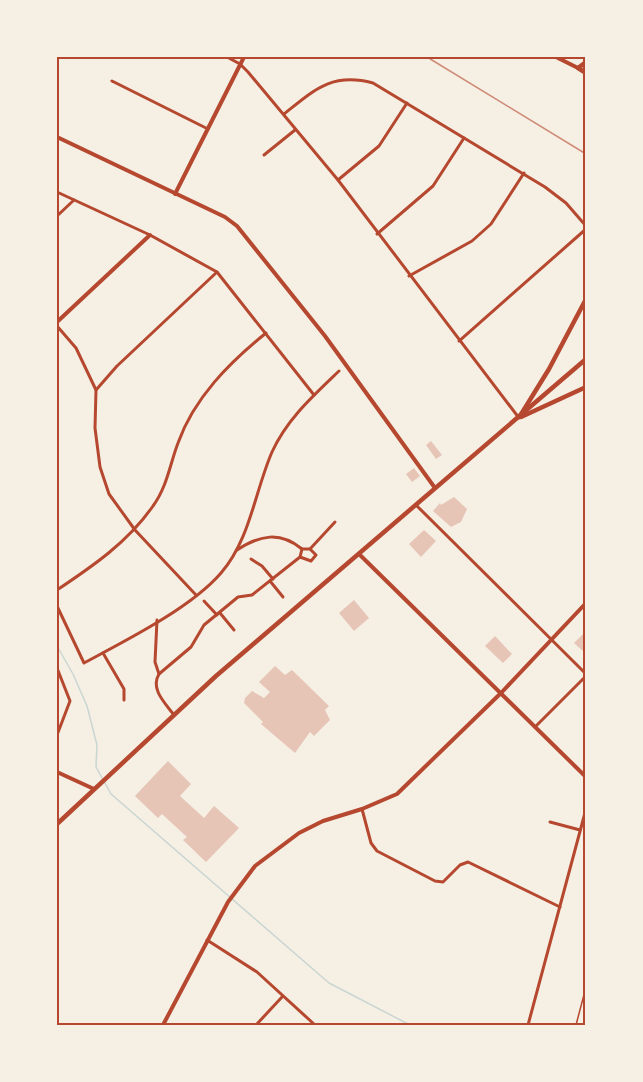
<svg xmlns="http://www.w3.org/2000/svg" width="643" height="1082" viewBox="0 0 643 1082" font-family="Georgia,serif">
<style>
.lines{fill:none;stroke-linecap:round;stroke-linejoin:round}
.stream{stroke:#c9d6d2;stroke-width:1.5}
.building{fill:#e6c5b7}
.path{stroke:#b5482f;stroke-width:1.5}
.minor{stroke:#b5482f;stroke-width:3}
.tertiary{stroke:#b5482f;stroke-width:4}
.secondary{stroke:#b5482f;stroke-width:4}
.primary{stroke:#b5482f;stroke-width:4.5}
.rail{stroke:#cf8b77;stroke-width:1.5}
.neatline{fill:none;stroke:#b5482f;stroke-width:2}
</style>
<rect width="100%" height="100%" fill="#f6efe4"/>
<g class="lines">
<path class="stream" d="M57,646L73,674L87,706L97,745L96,767L111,794L329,983L410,1025"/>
</g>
<g class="building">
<path d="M431,441L442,455L436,459L426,445Z"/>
<path d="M414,468L420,476L412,482L406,474Z"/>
<path d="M454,497L467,509L461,522L451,527L433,511L440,503L441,505Z"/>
<path d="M424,530L436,541L421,557L409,544Z"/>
<path d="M354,600L369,618L354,631L339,613Z"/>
<path d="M584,633L586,635V654L574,643Z"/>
<path d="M495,636L512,654L503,663L485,646Z"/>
<path d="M275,666L285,675L292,670L329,706L325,710L330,720L314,736L310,732L295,753L261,724L263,722L244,703L245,698L252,691L264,698L270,692L259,682Z"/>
<path d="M168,761L191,784L180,796L204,818L214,806L239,828L206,862L183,840L187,837L162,814L158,818L135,796Z"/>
</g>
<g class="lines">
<path class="path" d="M576,1025L586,987"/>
<g class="minor">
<path d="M227,57L240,64L248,72L338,180L519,418"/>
<path d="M112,81L208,129"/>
<path d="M284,114C314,90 332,72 373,83L545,187L566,203L586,226"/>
<path d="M264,155L295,130"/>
<path d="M338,180L379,146L407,103"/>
<path d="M57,192L150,235L217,272L314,395"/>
<path d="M57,216L74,200"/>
<path d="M377,234L433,186L464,138"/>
<path d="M409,276L472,241L491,224L524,173"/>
<path d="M57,326L76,348L96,390L95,428L100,467L109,494L135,530L196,595"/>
<path d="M459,341L586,229"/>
<path d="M96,390L117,366L217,272"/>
<path d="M417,506L586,674"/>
<path d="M310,549L335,522"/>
<path d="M237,550C260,535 280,531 302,549"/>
<path d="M251,559L262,566L273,579"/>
<path d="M270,581L283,597"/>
<path d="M57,590C93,566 128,542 153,506C167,487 170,464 178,443C194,398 229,363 266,333"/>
<path d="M204,601L217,615"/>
<path d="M57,606L84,663C125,641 191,608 221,573C250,540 255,491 272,452C287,419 313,396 339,371"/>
<path d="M220,613L234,630"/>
<path d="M157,620L155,662L159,674C150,689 165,703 174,715"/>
<path d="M103,653L124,689V700"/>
<path d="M57,668L70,701L57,735"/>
<path d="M159,674L191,647L204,625L238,597L252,595L300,557L302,549H310L316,555L311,561L300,557"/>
<path d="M536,726L586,676"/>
<path d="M362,809L371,843L377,851L435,881L443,882L460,865L468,862L560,907"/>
<path d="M550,822L580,830"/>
<path d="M207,940L257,972L315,1025"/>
<path d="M256,1025L282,997"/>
<path d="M528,1025L586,809"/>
</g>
<g class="tertiary">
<path d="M556,57L578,68"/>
<path d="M57,137L225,217L237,226L325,336L435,488"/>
<path d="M175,194L244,57"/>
<path d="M57,322L150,235"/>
<path d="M57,772L94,789"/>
</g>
<g class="secondary">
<path d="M360,555L586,777"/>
<path d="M163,1025L228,902L255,866L299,833L323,821L362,809L397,794L501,693L586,603"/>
</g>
<g class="primary">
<path d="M586,62L578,68L586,73"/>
<path d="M520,416L549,369L586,299"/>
<path d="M521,417L586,387"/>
<path d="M57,824L216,676L586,359"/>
</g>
<path class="rail" d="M427,57L586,154"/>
</g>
<rect width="643" height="1082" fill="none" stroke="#f6efe4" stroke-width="117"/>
<rect x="58" y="58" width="526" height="966" class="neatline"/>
</svg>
